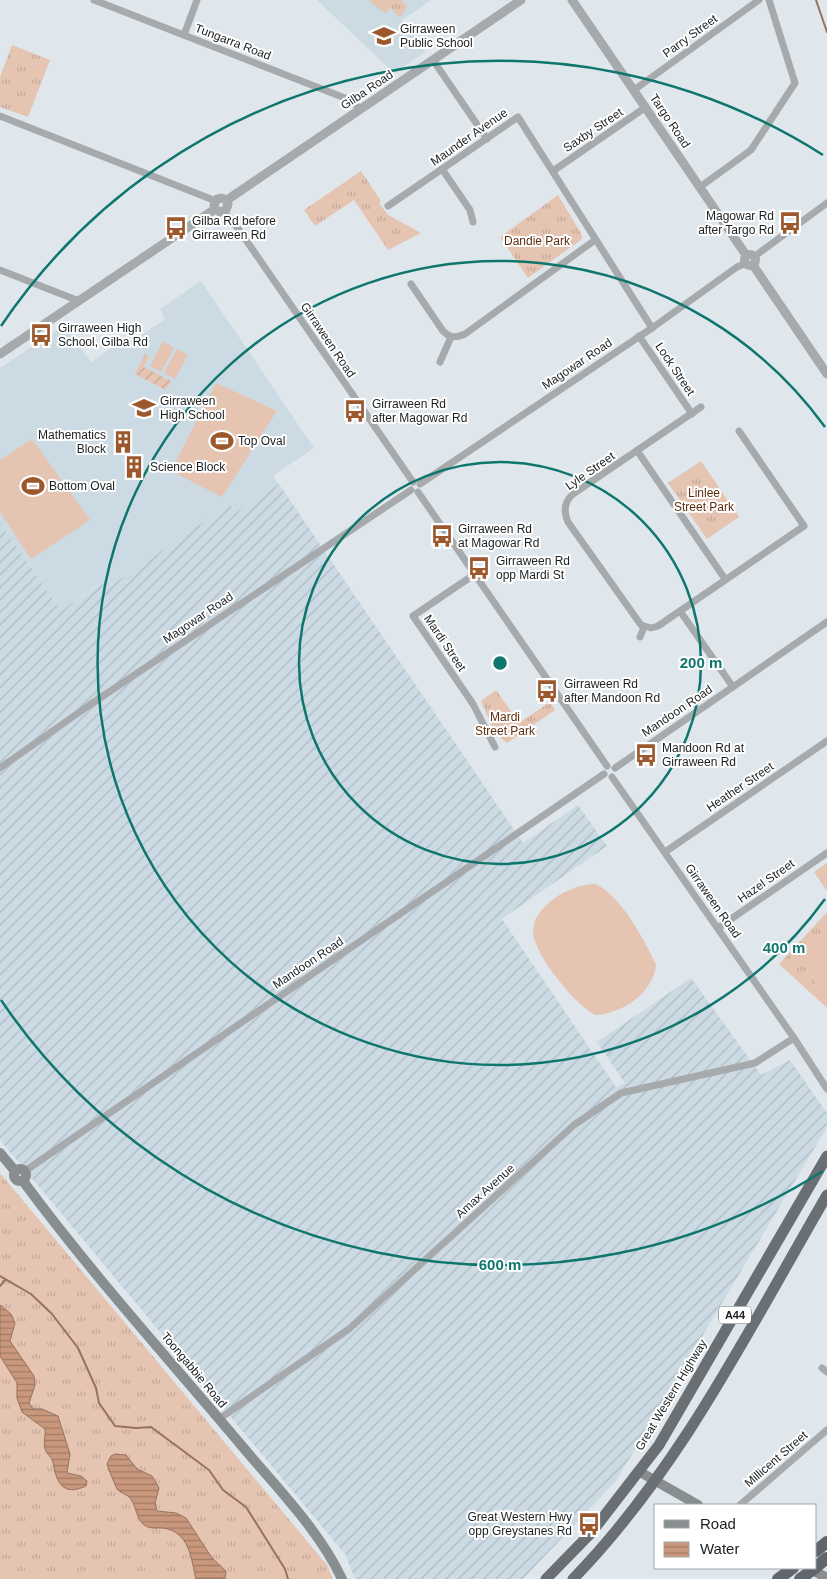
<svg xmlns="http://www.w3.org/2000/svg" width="827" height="1579" viewBox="0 0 827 1579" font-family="Helvetica,sans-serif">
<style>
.built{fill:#ccdae3}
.industrial{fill:url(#industrial-furrows)}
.grass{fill:url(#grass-tufts)}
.garden{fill:url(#garden-furrows)}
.pitch{fill:#e5c4b2}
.water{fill:url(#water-rules);stroke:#957360}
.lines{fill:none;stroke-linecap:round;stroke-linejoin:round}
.stream{stroke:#957360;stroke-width:2}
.minor{stroke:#a7aaac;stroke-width:7}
.tertiary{stroke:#a7aaac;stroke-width:9}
.secondary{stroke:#888d90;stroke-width:10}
.trunk{stroke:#6a6f74;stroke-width:11}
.motorway{stroke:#60666b;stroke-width:12}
.ring{fill:none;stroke:#0f766e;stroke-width:2.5}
.labels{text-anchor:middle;stroke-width:4;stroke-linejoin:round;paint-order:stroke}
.shield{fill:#fff;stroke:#606263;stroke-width:1}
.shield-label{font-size:11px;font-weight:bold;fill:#1c1f20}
.poi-label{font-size:12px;fill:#1c1f20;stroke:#fff;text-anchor:start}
.street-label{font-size:12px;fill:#1c1f20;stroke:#fff}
.park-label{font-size:12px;fill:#5e2e0f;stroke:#fff}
.centre{fill:#0f766e;stroke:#fff;stroke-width:2.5}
.ring-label{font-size:15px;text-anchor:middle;font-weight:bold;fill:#0f766e;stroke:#fff;stroke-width:4;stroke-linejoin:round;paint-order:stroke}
</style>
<defs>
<pattern id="industrial-furrows" width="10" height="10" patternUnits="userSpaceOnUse" patternTransform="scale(1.25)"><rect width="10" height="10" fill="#ccdae3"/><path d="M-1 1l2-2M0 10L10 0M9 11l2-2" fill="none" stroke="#afbbc2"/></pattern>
<pattern id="grass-tufts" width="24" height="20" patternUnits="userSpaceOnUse" patternTransform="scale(1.25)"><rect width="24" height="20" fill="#e5c4b2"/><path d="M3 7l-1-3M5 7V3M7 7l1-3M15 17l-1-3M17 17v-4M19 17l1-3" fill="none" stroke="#c4a899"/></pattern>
<pattern id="garden-furrows" width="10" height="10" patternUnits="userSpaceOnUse" patternTransform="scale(1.25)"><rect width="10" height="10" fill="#e5c4b2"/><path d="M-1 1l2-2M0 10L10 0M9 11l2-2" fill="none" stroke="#c4a899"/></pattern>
<pattern id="water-rules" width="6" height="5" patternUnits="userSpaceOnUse" patternTransform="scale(1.25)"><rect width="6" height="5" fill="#c9977b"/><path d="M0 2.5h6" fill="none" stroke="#a27b64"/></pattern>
</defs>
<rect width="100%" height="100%" fill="#dfe7ec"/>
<g class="built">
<path d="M317,0H431L402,20L425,52L394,73Z"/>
<path d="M201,281L314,448L273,476L279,484L237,512L231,504L106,589L101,583L61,611L0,523V368L64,325L91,362L117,344L121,349L165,319L160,309Z"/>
</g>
<path class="industrial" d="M279,484L523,843L578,805L607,846L502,919L616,1087L625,1083L597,1042L691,978L761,1075L790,1060L827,1113V1127L616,1481L523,1579H355L345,1554L0,1140V523L61,611L102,583L106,589L230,504L237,512Z"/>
<g class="grass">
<path d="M368,0H402L407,7L400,17L390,8L385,13Z"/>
<path d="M12,45L50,60L28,117L0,107V77Z"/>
<path d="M361,171L381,201L379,203L388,215L421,233L388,250L354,200L315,226L304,210Z"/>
<path d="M558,195L582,235V239L528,278L500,237Z"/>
<path d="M701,461L739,517L707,539L668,483Z"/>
<path d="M496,690L519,723L550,702L555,710L507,743L495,733L481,701Z"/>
<path d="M827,863V891L814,872Z"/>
<path d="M827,912V1008L779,964Z"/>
<path d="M0,1173L327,1565L333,1579H0Z"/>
</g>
<path class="garden" d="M145,354L149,356L144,367L171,381L166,390L135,374Z"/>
<g class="pitch">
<path d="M163,341L174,348L161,372L150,366Z"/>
<path d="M177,349L188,355L175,379L164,373Z"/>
<path d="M216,383L277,411L222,497L171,471Z"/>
<path d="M32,439L90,520L31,559L0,512V460Z"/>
<path d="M595,884C620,894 645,941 656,965C653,993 623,1013 596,1015C577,1008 533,953 533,932C533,905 571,884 595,884Z"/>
<path d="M827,925V996C802,972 805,950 827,925Z"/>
</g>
<g class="water">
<path d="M0,1305L11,1314L15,1323L10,1341L34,1376L35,1385L29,1403L33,1409H42L58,1416L70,1454L67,1473L81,1476L87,1481L86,1486C63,1497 56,1482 53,1462C52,1457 46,1454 45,1449C43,1442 46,1435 45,1429L22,1412L17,1398V1383L0,1356Z"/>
<path d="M115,1454L126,1455L137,1469L152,1476L159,1488L155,1503L157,1511L176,1513L186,1518L212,1558L226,1571L225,1579H196C191,1559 190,1532 163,1528C156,1528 150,1529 144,1525C137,1519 136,1508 132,1501C129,1494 121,1494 117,1489C116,1487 108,1468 107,1464L111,1456Z"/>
</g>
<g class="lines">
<g class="stream">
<path d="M816,0L827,32"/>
<path d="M0,1276L31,1294L52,1314L78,1348L96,1388L99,1403L115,1426L136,1428L151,1427L209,1470L223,1490L246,1507L285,1569L288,1579"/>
<path d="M0,1286L5,1280"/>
</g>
<g class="minor">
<path d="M94,0L350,100L360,109"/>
<path d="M184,35L197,0"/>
<path d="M433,60L487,139"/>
<path d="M634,90L759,0"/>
<path d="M0,116L216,201"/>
<path d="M442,169L470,210L473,222"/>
<path d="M553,171L646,107"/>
<path d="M700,187L751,150L795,83L769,0"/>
<path d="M388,206L518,117L652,328"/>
<path d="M224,212L237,227L413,482"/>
<path d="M755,256L827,203"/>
<path d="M0,270L79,301"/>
<path d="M411,284L443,331C450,338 456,338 465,334L595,240"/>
<path d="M639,336L692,414"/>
<path d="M440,362L451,337"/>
<path d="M701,407L573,494C564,502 563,511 568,522L641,625L651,628L658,626L804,526L739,431"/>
<path d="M638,452L725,579"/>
<path d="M420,484L652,328L737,267L746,263"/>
<path d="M418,492L607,766"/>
<path d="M475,574L413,616L473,704L495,747"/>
<path d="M680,611L733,687"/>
<path d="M640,637L644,627"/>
<path d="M0,768L91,704L411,490"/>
<path d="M615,768L827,622"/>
<path d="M612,777L794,1038L827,1089"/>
<path d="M665,852L827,741"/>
<path d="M718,928L827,853"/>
<path d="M25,1171L604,774"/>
<path d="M822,1368L827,1372"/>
<path d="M219,1419L349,1329L574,1125L621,1093L755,1063L794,1038"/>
<path d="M740,1505L827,1430"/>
</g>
<g class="tertiary">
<path d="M572,0L746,255"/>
<path d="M227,200L521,0"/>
<path d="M215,209L220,212L226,210L228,204L227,200"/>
<path d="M215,209L214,205L217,199L221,198L227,200"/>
<circle cx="750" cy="260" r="5.5"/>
<path d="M753,265L827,374"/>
<path d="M0,354L215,209"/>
</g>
<g class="secondary">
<path d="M0,1153L15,1171"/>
<circle cx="20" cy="1175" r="6"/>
<path d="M23,1181C91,1273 168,1358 242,1446C277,1488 319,1530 342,1579"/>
<path d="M640,1472L698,1505"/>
<path d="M809,1568L827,1578"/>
</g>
<g class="trunk">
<path d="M546,1579L591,1533L659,1445L827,1156"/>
<path d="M573,1579C681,1468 750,1327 827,1195"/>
</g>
<g class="motorway">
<path d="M816,1551L827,1542"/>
<path d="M816,1567L827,1558"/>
<path d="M778,1579L793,1568"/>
<path d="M800,1579L815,1568"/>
</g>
</g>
<g class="ring">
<circle cx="500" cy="663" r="201"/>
<path d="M825 899A402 402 0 1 1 825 427"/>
<path d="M823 1171A602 602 0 0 1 1 1000M1 326A602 602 0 0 1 823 155"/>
</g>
<defs>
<symbol id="school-bare" viewBox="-9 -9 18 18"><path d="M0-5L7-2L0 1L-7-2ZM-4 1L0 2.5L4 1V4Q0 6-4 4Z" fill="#9c572c" stroke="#fff" stroke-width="2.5" paint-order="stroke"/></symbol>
<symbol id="bus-bare" viewBox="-9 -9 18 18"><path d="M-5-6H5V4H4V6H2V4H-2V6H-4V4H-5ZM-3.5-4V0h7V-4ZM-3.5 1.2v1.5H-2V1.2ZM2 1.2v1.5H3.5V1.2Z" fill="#9c572c" stroke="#fff" stroke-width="2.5" paint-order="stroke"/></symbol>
<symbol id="stadium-bare" viewBox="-9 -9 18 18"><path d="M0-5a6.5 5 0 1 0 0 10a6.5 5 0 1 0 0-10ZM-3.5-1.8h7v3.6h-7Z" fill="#9c572c" stroke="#fff" stroke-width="2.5" paint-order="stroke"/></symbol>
<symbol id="building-bare" viewBox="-9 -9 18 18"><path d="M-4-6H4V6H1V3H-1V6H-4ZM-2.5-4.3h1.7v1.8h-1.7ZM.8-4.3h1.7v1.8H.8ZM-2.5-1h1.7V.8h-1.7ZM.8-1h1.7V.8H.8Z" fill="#9c572c" stroke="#fff" stroke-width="2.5" paint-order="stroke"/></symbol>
</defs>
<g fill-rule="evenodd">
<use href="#school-bare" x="368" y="20" width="32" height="32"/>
<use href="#bus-bare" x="774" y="207" width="32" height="32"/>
<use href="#bus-bare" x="160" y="212" width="32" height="32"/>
<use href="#bus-bare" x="25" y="319" width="32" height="32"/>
<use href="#school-bare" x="128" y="392" width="32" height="32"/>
<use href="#bus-bare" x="339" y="395" width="32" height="32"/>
<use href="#stadium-bare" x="206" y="425" width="32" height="32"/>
<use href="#building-bare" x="107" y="426" width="32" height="32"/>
<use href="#building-bare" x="118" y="451" width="32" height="32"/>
<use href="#stadium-bare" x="17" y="470" width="32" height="32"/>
<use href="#bus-bare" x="426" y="520" width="32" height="32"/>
<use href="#bus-bare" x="463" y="552" width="32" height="32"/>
<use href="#bus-bare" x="531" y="675" width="32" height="32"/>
<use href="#bus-bare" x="630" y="739" width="32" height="32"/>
<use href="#bus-bare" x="573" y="1508" width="32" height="32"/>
</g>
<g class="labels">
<rect class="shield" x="719" y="1306.5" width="32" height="17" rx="4"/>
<g class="shield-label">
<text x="735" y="1319">A44</text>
</g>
<g class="poi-label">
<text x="400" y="33">Girraween<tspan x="400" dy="14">Public School</tspan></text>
<text x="774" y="220" text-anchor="end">Magowar Rd<tspan x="774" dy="14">after Targo Rd</tspan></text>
<text x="192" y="225">Gilba Rd before<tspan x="192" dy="14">Girraween Rd</tspan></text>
<text x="58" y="332">Girraween High<tspan x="58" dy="14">School, Gilba Rd</tspan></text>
<text x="160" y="405">Girraween<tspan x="160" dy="14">High School</tspan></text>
<text x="372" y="408">Girraween Rd<tspan x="372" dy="14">after Magowar Rd</tspan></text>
<text x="106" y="439" text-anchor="end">Mathematics<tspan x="106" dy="14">Block</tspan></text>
<text x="238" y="445">Top Oval</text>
<text x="150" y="471">Science Block</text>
<text x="49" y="490">Bottom Oval</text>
<text x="458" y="533">Girraween Rd<tspan x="458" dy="14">at Magowar Rd</tspan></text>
<text x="496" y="565">Girraween Rd<tspan x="496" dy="14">opp Mardi St</tspan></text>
<text x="564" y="688">Girraween Rd<tspan x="564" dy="14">after Mandoon Rd</tspan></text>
<text x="662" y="752">Mandoon Rd at<tspan x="662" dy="14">Girraween Rd</tspan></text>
<text x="572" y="1521" text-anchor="end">Great Western Hwy<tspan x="572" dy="14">opp Greystanes Rd</tspan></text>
</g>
<g class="street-label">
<text transform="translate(690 36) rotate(-36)" y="4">Parry Street</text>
<text transform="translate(233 42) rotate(21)" y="4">Tungarra Road</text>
<text transform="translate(367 90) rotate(-34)" y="4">Gilba Road</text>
<text transform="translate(670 121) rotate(56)" y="4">Targo Road</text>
<text transform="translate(593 130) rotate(-34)" y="4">Saxby Street</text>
<text transform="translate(469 137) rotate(-35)" y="4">Maunder Avenue</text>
<text transform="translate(328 340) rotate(56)" y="4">Girraween Road</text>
<text transform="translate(577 364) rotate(-34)" y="4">Magowar Road</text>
<text transform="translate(675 369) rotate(56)" y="4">Lock Street</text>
<text transform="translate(590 471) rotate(-35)" y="4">Lyle Street</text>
<text transform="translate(198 618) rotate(-34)" y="4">Magowar Road</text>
<text transform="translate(445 643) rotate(56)" y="4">Mardi Street</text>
<text transform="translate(677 711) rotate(-34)" y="4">Mandoon Road</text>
<text transform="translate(740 787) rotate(-34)" y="4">Heather Street</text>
<text transform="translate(766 881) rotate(-35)" y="4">Hazel Street</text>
<text transform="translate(713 901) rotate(55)" y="4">Girraween Road</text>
<text transform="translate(308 963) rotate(-34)" y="4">Mandoon Road</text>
<text transform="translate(485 1191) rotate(-42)" y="4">Amax Avenue</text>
<text transform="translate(194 1370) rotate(50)" y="4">Toongabbie Road</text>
<text transform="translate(671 1395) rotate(-59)" y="4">Great Western Highway</text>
<text transform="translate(776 1459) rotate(-41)" y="4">Millicent Street</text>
</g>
<g class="park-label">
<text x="537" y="245">Dandie Park</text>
<text x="704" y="497">Linlee<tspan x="704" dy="14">Street Park</tspan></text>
<text x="505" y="721">Mardi<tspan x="505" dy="14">Street Park</tspan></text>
</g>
</g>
<circle cx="500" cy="663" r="8" class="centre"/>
<g class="ring-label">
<text x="701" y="668">200 m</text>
<text x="784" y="953">400 m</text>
<text x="500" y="1270">600 m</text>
</g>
<rect x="654" y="1504" width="162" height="65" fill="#ffffff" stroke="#a4a5a6"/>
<rect x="664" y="1520" width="25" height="8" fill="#888d90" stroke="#a4a5a6"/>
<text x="700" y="1529" font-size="15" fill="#1c1f20">Road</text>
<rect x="664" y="1542" width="25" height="15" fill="url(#water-rules)" stroke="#a4a5a6"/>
<text x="700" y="1554" font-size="15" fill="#1c1f20">Water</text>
</svg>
